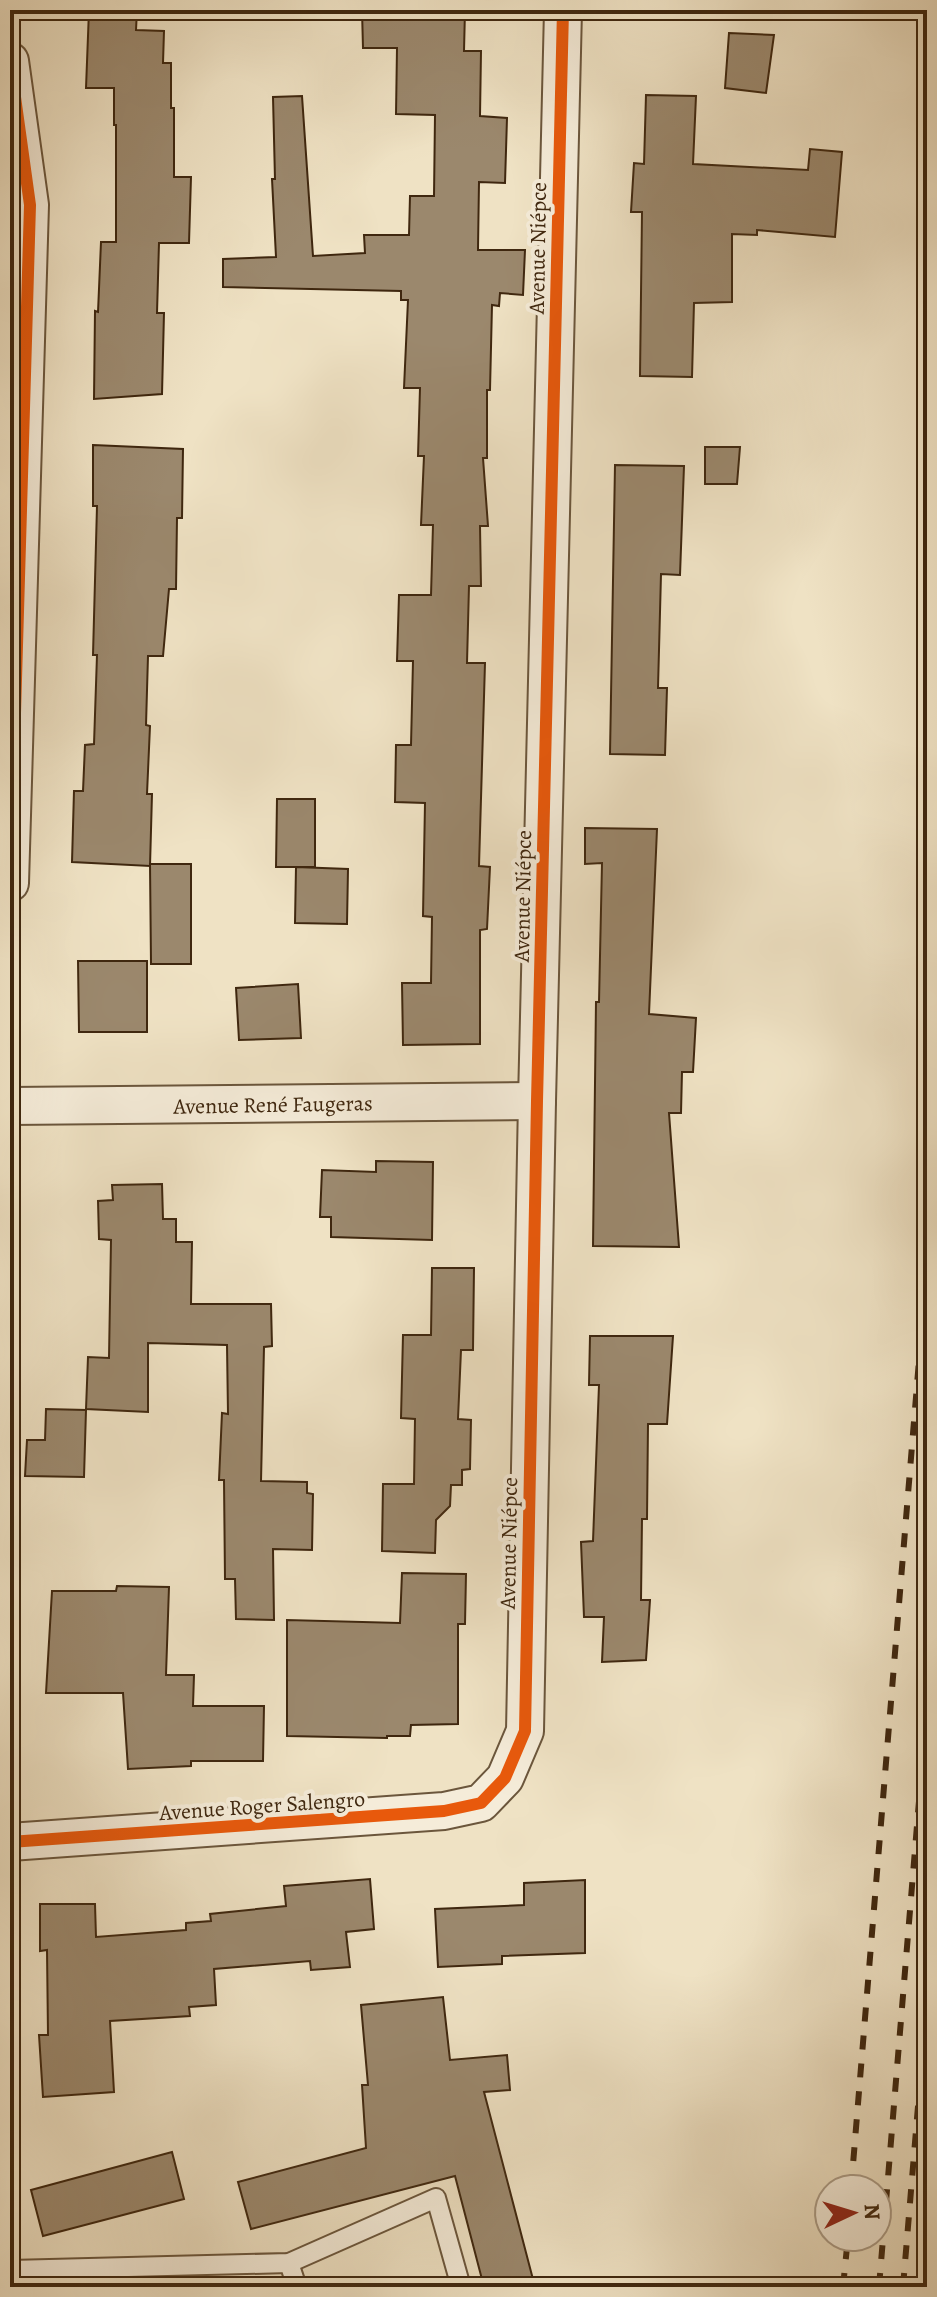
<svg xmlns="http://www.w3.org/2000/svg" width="937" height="2297" viewBox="0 0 937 2297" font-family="Alegreya,serif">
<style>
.building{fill:#9b886d;stroke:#3f270f;stroke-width:2}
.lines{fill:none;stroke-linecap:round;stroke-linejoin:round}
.lane-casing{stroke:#6b563c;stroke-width:22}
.street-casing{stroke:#6b563c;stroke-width:40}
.lane{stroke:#f5ecd9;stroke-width:18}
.street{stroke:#f5ecd9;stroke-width:36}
.rail{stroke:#3f270f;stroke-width:6;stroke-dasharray:14 14;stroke-linecap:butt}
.cycleway-casing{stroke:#f5ecd9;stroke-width:17}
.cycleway{stroke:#e8590c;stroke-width:12}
.labels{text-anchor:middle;stroke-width:8;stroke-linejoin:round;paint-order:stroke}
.street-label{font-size:22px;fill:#3f270f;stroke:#f5ecd9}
</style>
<rect width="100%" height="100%" fill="#efe2c4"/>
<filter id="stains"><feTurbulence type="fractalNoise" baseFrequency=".0025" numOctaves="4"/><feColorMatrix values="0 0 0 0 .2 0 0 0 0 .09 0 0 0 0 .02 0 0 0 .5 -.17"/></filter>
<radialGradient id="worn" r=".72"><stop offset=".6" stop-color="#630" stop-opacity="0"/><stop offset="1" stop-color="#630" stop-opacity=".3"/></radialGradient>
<g class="building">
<path d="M89,10H137L136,30L164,31L163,63H171V108H174V177H191L189,243H159L157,313H164L162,394L94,399L95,311L98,312L101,242H116V125H114V88H86Z"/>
<path d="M362,10H465L464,51H481L480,116L507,118L505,183L479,182L478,250H525L523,295L500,293L499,306L492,305L490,390H487V458H483L488,526H480L481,586H469L467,663H485L479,866L490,867L487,929L480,930V1044L403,1045L402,983H431L432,917L423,916L425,803L395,802L396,745H411L413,661H397L399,595H431L433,525H421L424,456H418L420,388H404L408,300H401V291L223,287V259L276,257L272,179H275L273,97L302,96L313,256L365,253L364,235H409L410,196H434L435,115L396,114L397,48H363Z"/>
<path d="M729,33L774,35L766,93L725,88Z"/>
<path d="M646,95L696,96L693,164L808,170L810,149L842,152L835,237L757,230V235L732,234V302L694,303L692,377L640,376L642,212H631L634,163L644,164Z"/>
<path d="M93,445L183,449L182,518H177L176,589H169L163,656H148L146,725L150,726L147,794H152L150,866L72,862L74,791H83L85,745L94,744L97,655H93L97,506H93Z"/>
<path d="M705,447H740L737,484H705Z"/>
<path d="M615,465L684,466L680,575L661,574L658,688H667L665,755L610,754Z"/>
<path d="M277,799H315V867H276Z"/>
<path d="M585,828L657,829L649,1014L696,1018L693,1072H682L681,1113H669L679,1247L593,1246L596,1002H599L602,863L585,864Z"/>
<path d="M150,864H191V964H151Z"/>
<path d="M296,867L348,869L347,924L295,923Z"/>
<path d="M78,961H147V1032H79Z"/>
<path d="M298,984L301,1038L239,1040L236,988Z"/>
<path d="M376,1161L433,1162L432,1240L331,1237V1217H320L322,1170L376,1172Z"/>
<path d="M162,1184L163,1219H176V1242H192L191,1304H271L272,1346L264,1347L261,1481L307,1482V1493L313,1494L312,1550L273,1549L274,1620L236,1619L235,1579H225L224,1480H219L222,1413L228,1414L227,1345L148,1343V1412L86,1409L88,1357L109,1358L111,1240L99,1239L98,1201L113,1200L112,1185Z"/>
<path d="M432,1268H474L473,1350H461L458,1419L471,1420L470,1469L462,1470V1485H451L450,1506L436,1520L435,1553L382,1551L383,1484H414L415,1419L401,1418L403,1335H431Z"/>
<path d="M590,1336H673L667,1424H648L647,1519H642L641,1600H650L646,1660L602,1662L604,1617H584L581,1542L593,1541L599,1385H589Z"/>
<path d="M46,1409L86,1410L84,1477L25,1476L27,1440H45Z"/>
<path d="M402,1573L466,1574L465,1624H458V1724L411,1725L410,1736H387V1738L287,1736V1620L400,1623Z"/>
<path d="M117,1586L169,1587L166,1675H194L193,1706H264L263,1761H191V1766L128,1769L123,1693H46L52,1591H116Z"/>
<path d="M370,1879L374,1929L346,1932L350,1967L311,1970L310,1961L214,1969L216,2005L189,2007L190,2016L110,2021L114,2092L43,2097L39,2035H48L47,1950L40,1951V1904H95L96,1937L186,1930V1923L211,1921L210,1914L286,1906L284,1886Z"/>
<path d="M585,1880V1953L502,1956V1964L438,1967L435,1909L524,1905V1883Z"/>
<path d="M443,1997L450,2060L507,2055L510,2090L484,2092L535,2287H484L455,2176L251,2229L238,2182L366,2148L362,2085H368L361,2005Z"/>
<path d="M172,2152L184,2199L43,2236L31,2190Z"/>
</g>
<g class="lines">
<defs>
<g id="lane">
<path d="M289,2263L297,2287"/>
<path d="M10,2270L289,2263L436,2198L461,2287"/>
</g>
<g id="street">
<path d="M10,61L30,205L10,883"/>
<path d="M10,1106L537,1101"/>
<path d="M10,1842L444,1811L481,1803L505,1778L525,1731L537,1101L563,10"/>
</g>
</defs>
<use href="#lane" class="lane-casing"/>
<use href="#street" class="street-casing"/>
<use href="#lane" class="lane"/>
<use href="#street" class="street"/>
<g class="rail">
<path d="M851,2189L927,1263"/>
<path d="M843,2287L848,2237"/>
<path d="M879,2287L927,1704"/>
<path d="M903,2287L927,1998"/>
</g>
<defs>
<g id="cycleway">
<path d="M10,61L30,205L10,883"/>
<path d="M10,1842L444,1811L481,1803L505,1778L525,1731L537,1101L563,10"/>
</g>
</defs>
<use href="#cycleway" class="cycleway-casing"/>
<use href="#cycleway" class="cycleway"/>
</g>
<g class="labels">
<g class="street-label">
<text transform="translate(537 248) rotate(-89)" y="8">Avenue Niépce</text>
<text transform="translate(522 896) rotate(-89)" y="8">Avenue Niépce</text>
<text transform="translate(273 1104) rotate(-1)" y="8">Avenue René Faugeras</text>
<text transform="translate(508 1543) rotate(-89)" y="8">Avenue Niépce</text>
<text transform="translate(262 1805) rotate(-4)" y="8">Avenue Roger Salengro</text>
</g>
</g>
<rect width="937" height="2297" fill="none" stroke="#efe2c4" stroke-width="40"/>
<rect x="12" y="12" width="913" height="2273" fill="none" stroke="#3f270f" stroke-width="4"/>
<rect x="20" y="20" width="897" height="2257" fill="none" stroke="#3f270f" stroke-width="2"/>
<g transform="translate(853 2213) rotate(86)"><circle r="38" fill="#f5ecd9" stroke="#ac9d88" stroke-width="2"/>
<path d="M0-6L14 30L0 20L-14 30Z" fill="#8f2418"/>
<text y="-12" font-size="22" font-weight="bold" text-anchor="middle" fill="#3f270f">N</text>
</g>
<rect width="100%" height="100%" filter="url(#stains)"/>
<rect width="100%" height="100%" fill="url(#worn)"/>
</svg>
